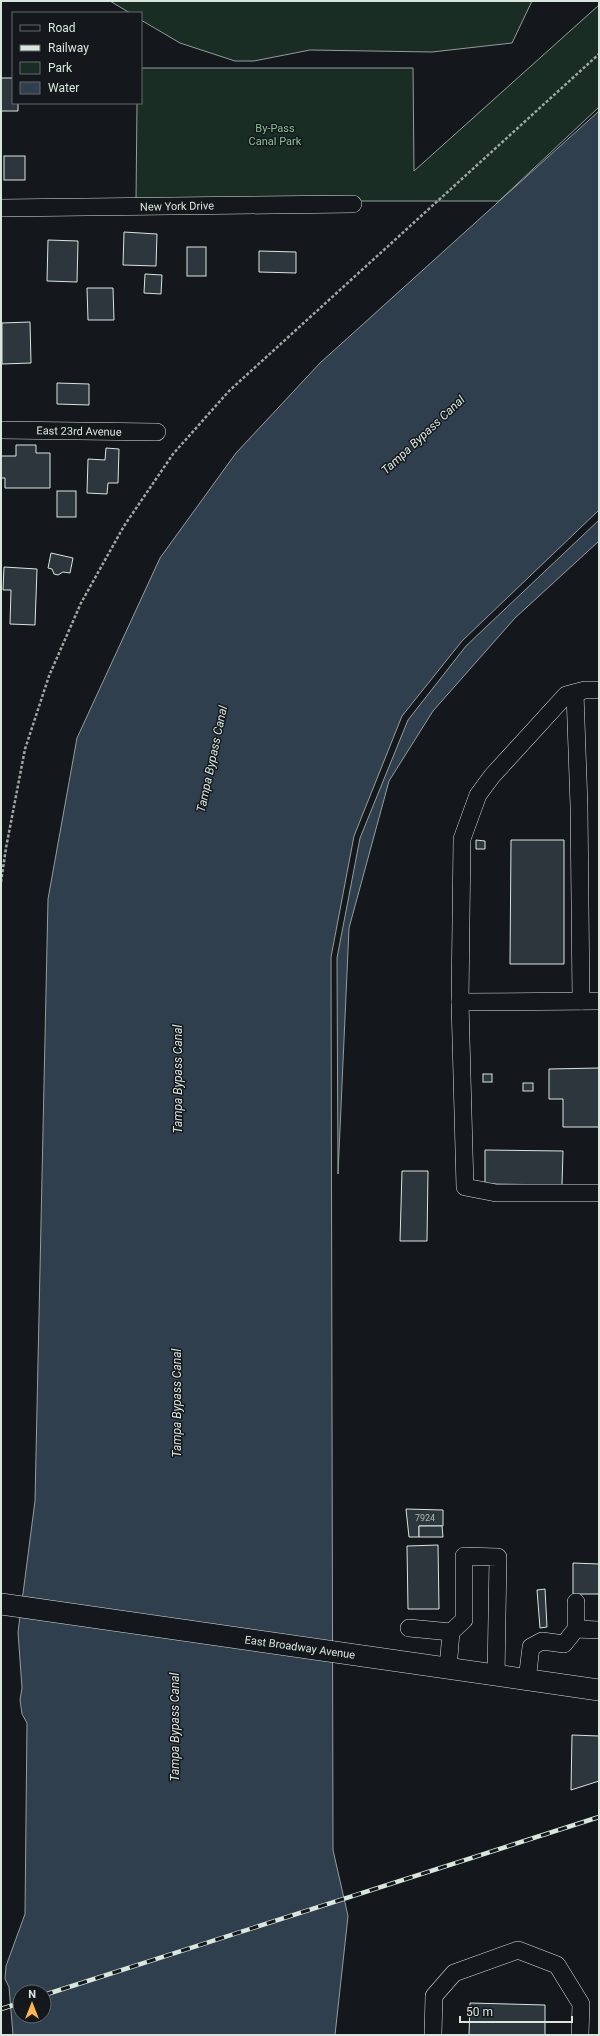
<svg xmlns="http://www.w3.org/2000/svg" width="600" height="2036" viewBox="0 0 600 2036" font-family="Roboto,sans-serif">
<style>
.green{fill:#1a2d24;stroke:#939e99}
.water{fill:#2f3f4d;stroke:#939e99;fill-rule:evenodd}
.building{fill:#2c363c;stroke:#d8e6dc}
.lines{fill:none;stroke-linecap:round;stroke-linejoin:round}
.minor-casing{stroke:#d8e6dc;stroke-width:18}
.major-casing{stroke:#d8e6dc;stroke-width:22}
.path{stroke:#9da8a2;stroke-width:2.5;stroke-dasharray:3 2;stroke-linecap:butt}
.minor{stroke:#14181c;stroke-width:17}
.major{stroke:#14181c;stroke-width:21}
.rail-casing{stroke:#d8e6dc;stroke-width:4.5}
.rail{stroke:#14181c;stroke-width:3;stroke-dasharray:9;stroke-linecap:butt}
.labels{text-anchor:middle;stroke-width:3;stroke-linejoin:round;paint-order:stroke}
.number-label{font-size:9px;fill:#adbab4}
.park-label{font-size:11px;fill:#8ac095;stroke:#14181c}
.street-label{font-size:11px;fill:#d8e6dc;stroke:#14181c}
.water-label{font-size:12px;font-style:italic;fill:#d8e6dc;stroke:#14181c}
</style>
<rect width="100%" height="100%" fill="#14181c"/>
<g class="green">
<path d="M110,1H532L512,43L432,52L310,50L254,61H235L180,43L141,20V13H130Z"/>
<path d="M599,5V107L499,201H136L137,103H141V68H413L414,171Z"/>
</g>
<g class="water">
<path d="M599,111V510L462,641L402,716L354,836L331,957L333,1850L348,1916L335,2035H13L9,1987L5,1979L6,1966L25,1914L27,1723L22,1714L20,1700L22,1688L18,1632L35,1501L48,899L77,738L160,558L236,453L320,363ZM20,1992H44V2016H20Z"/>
<path d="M599,520V541L515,618L433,711L389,781L349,928L338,1174L337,958L360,838L408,720L466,646Z"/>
</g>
<g class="building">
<path d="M1,78H13V103H18V111H1Z"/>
<rect x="4" y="156" width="21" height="24"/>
<path d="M124,232L157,234L156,266L123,265Z"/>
<path d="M48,240L78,241L77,282L47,281Z"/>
<rect x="187" y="247" width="19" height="29"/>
<path d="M259,251L296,252V273L259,272Z"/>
<path d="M145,274L162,275L161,294L144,293Z"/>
<path d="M87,288H113L114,320H88Z"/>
<path d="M30,322L31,363L2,364V323Z"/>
<path d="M57,383L89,384V405L57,404Z"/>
<path d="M16,445H36V453H50V488H5V478H1V456H16Z"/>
<path d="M106,448L119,449L118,483H108L107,494L87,493L88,459L105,460Z"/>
<rect x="57" y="491" width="19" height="26"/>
<path d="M51,553L73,558L70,573L63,572L58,575L54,574L52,569L48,568Z"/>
<path d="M4,567L37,569L35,625L10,624L11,590H3Z"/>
<path d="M476,840L485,841V849H476Z"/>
<path d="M511,840H564V964H510Z"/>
<path d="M599,1068V1127H563V1099H549V1069Z"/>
<rect x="483" y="1074" width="9" height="8"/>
<rect x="523" y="1083" width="10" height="8"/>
<path d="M485,1150L563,1151L562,1185L485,1184Z"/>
<path d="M402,1171H428L427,1241H400Z"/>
<path d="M406,1509L443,1510V1526H419V1537H409Z"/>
<path d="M419,1526H442L443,1537H419Z"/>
<path d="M438,1545L439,1609H408L407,1546Z"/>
<path d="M573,1563L599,1564V1594H573Z"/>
<path d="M545,1589L547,1627L540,1628L537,1590Z"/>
<path d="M572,1735L599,1736V1781L571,1790Z"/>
<path d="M470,2003L545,2005V2035H469Z"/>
</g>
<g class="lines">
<defs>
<g id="minor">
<path d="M1,208L353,204"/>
<path d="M1,430L157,432"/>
<path d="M599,690H585L566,695L492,776L478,795L462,839L460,1002L465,1187L496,1193H599"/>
<path d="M575,693L579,806L581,1001"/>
<path d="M460,1002L599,1001"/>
<path d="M409,1628L451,1632"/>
<path d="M576,1629L599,1630"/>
<path d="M448,1669L451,1632L464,1620V1556L498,1557L496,1676"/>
<path d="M527,1680L531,1647L542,1641L564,1644L576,1629V1602"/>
<path d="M433,2035L434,1996L454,1973L518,1950L557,1965L581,2004L580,2035"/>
</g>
<path id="major" d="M1,1604L599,1690"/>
</defs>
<use href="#minor" class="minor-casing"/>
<use href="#major" class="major-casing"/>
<path class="path" d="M1,882L6,848L25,749L49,676L81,603L124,526L173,454L229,391L599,54"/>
<use href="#minor" class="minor"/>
<use href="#major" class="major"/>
<defs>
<g id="rail">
<path d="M44,1995L599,1817"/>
<path d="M1,2009L20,2003"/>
</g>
</defs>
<use href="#rail" class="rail-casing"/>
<use href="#rail" class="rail"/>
</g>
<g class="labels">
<g class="number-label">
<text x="425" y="1521">7924</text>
</g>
<g class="park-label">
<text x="275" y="132">By-Pass<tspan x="275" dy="13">Canal Park</tspan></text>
</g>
<g class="street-label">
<text transform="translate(177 206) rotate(-1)" y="4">New York Drive</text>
<text transform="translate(79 431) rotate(1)" y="4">East 23rd Avenue</text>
<text transform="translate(300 1647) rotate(8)" y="4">East Broadway Avenue</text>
</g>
<g class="water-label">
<text transform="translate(423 435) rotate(-43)" y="4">Tampa Bypass Canal</text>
<text transform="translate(212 759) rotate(-78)" y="4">Tampa Bypass Canal</text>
<text transform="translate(178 1079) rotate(-90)" y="4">Tampa Bypass Canal</text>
<text transform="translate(177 1403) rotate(-90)" y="4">Tampa Bypass Canal</text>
<text transform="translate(175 1727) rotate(-90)" y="4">Tampa Bypass Canal</text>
</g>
</g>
<rect width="600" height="2036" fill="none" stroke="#d8e6dc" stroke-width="4"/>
<rect x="12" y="12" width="130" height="92" fill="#14181c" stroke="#626a69"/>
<rect x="20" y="25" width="20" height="6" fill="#14181c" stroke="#626a69"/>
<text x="48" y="32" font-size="12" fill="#d8e6dc">Road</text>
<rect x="20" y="45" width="20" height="6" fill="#d8e6dc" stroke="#626a69"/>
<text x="48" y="52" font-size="12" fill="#d8e6dc">Railway</text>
<rect x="20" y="62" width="20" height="12" fill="#1a2d24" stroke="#626a69"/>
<text x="48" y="72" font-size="12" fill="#d8e6dc">Park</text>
<rect x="20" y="82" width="20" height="12" fill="#2f3f4d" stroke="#626a69"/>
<text x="48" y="92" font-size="12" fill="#d8e6dc">Water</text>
<g transform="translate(32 2004)"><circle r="19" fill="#14181c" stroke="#626a69"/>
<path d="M0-3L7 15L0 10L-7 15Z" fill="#ffb74d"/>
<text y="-6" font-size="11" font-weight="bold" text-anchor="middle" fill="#d8e6dc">N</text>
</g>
<path d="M460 2016v6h112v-6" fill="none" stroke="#d8e6dc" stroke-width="2"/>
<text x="466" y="2016" font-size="12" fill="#d8e6dc" stroke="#14181c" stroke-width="3" paint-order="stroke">50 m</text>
</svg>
